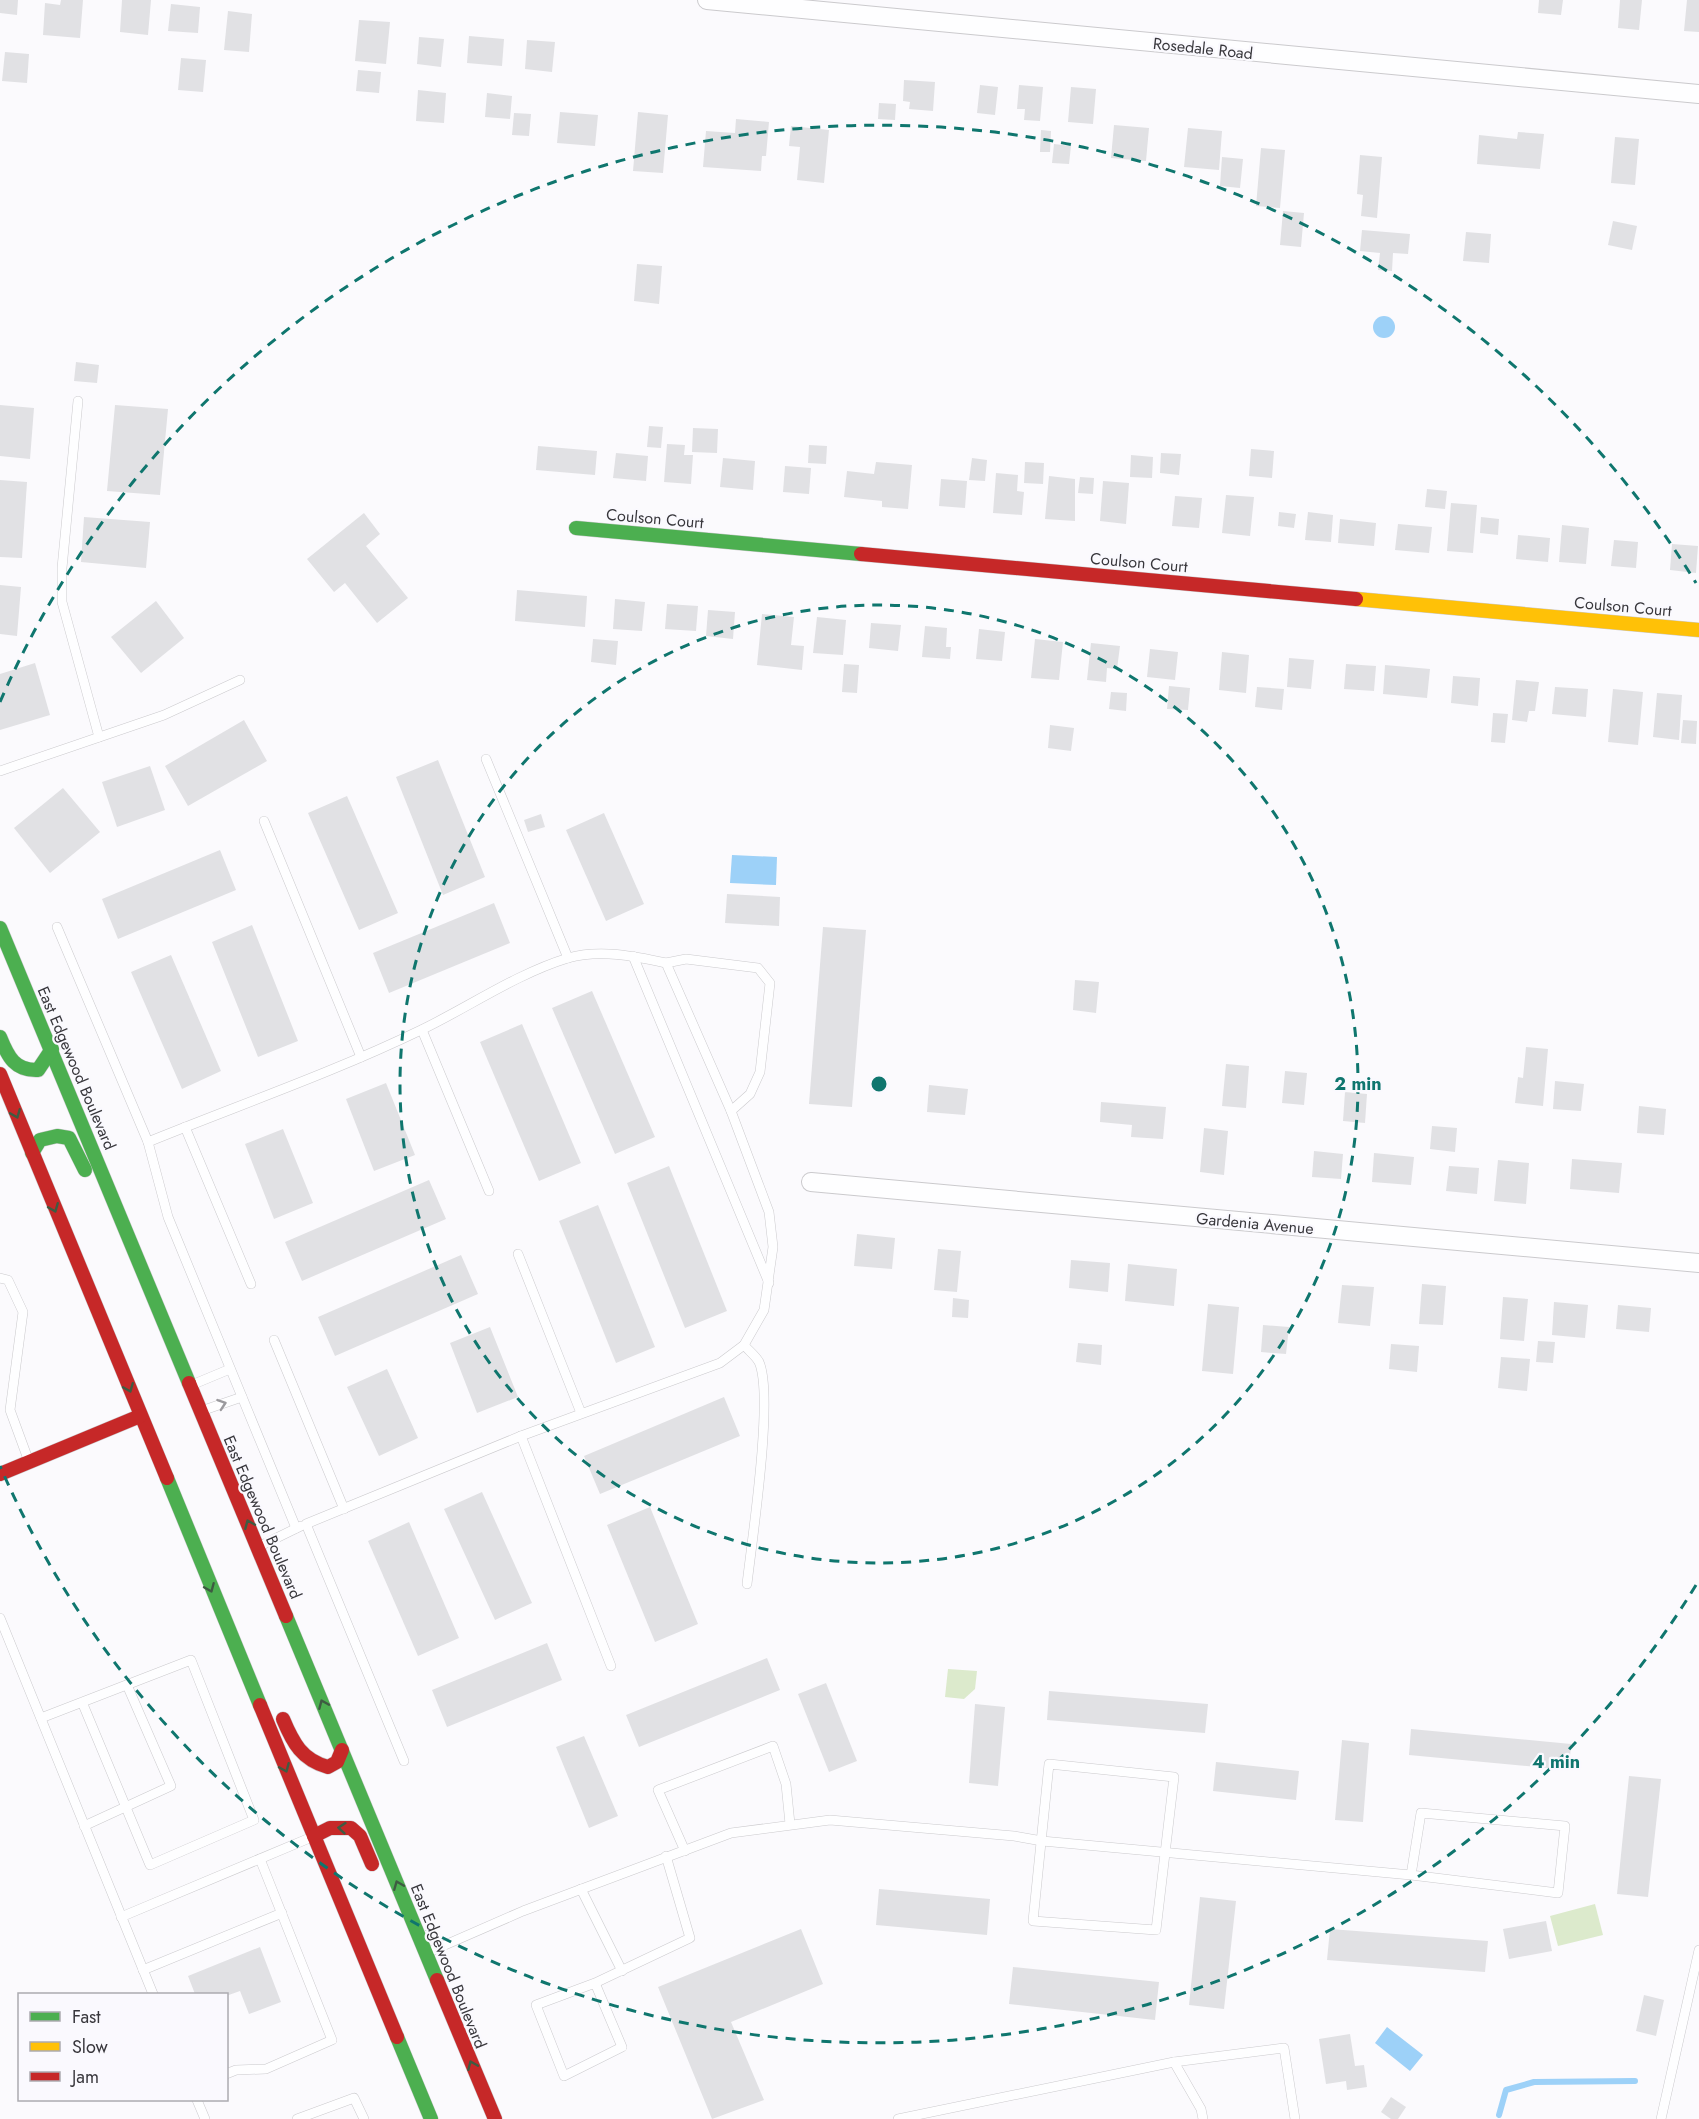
<svg xmlns="http://www.w3.org/2000/svg" width="1699" height="2119" viewBox="0 0 1699 2119" font-family="Jost,sans-serif">
<style>
.green{fill:#dceacc}
.water{fill:#9dd1f8}
.lines{fill:none;stroke-linecap:round;stroke-linejoin:round}
.stream{stroke:#9dd1f8;stroke-width:6}
.building{fill:#e1e1e4}
.lane-casing{stroke:#cbcacd;stroke-width:10}
.street-casing{stroke:#cbcacd;stroke-width:20}
.fast-casing{stroke:#cbcacd;stroke-width:15}
.slow-casing{stroke:#cbcacd;stroke-width:15}
.jam-casing{stroke:#cbcacd;stroke-width:15}
.lane{stroke:#fefeff;stroke-width:9}
.street{stroke:#fefeff;stroke-width:18}
.fast{stroke:#4caf50;stroke-width:14}
.slow{stroke:#ffc107;stroke-width:14}
.jam{stroke:#c62828;stroke-width:14}
.oneway{stroke:#3e5b42}
.oneway2{stroke:#9b9a9e}
.ring{fill:none;stroke:#0f766e;stroke-width:3;stroke-dasharray:10 8}
.labels{text-anchor:middle;stroke-width:4.5;stroke-linejoin:round;paint-order:stroke}
.street-label{font-size:16px;fill:#38373c;stroke:#faf9fe}
.centre{fill:#0f766e;stroke:#faf9fe;stroke-width:3}
.ring-label{font-size:18px;text-anchor:middle;font-weight:bold;fill:#0f766e;stroke:#faf9fe;stroke-width:4.5;stroke-linejoin:round;paint-order:stroke}
</style>
<rect width="100%" height="100%" fill="#fbfafd"/>
<g class="green">
<path d="M948,1669L977,1671L975,1689L964,1699L945,1697Z"/>
<path d="M1595,1904L1603,1935L1558,1946L1550,1916Z"/>
</g>
<g class="water">
<circle cx="1384" cy="327" r="11"/>
<path d="M732,855L777,857L776,885L730,883Z"/>
<path d="M1387,2027L1423,2055L1410,2071L1375,2043Z"/>
</g>
<g class="lines">
<path class="stream" d="M1499,2115L1506,2090L1534,2082L1635,2081"/>
</g>
<g class="building">
<path d="M0,0H18L17,15L0,13Z"/>
<path d="M61,0H83L80,38L43,35L45,3L60,5Z"/>
<path d="M122,0H151L148,35L120,32Z"/>
<path d="M1539,0H1563L1561,15L1538,13Z"/>
<path d="M1620,0H1642L1639,30L1618,28Z"/>
<path d="M1687,0H1699V32L1684,31Z"/>
<path d="M171,4L200,7L198,33L168,31Z"/>
<path d="M228,11L252,14L249,52L224,50Z"/>
<path d="M359,20L390,22L386,64L355,61Z"/>
<path d="M469,36L504,39L502,66L467,63Z"/>
<path d="M419,37L444,39L441,67L417,64Z"/>
<path d="M527,40L555,42L552,72L525,69Z"/>
<path d="M5,52L29,54L27,83L2,81Z"/>
<path d="M181,58L206,60L203,92L178,90Z"/>
<path d="M358,70L381,72L379,93L356,91Z"/>
<path d="M904,80L935,82L933,111L909,109L910,102L903,101Z"/>
<path d="M980,85L998,87L995,115L977,113Z"/>
<path d="M1019,85L1043,87L1040,121L1024,120L1025,109H1017Z"/>
<path d="M1071,87L1096,89L1093,124L1068,122Z"/>
<path d="M418,90L446,93L444,123L416,121Z"/>
<path d="M487,93L512,96L510,119L485,117Z"/>
<path d="M879,103L896,104L895,120L878,119Z"/>
<path d="M560,112L598,115L595,146L557,143Z"/>
<path d="M638,112L668,115L663,173L633,171Z"/>
<path d="M514,113L531,114L529,136L512,135Z"/>
<path d="M736,119L769,122L766,156H762L761,171L703,167L706,131L735,133Z"/>
<path d="M1114,125L1149,128L1146,161L1111,158Z"/>
<path d="M791,126L829,130L824,183L797,180L800,147L789,146Z"/>
<path d="M1188,128L1222,131L1219,170L1184,167Z"/>
<path d="M1041,130L1051,131L1050,152H1040Z"/>
<path d="M1518,132L1544,134L1540,169L1477,164L1479,135L1517,139Z"/>
<path d="M1615,137L1639,139L1635,185L1611,183Z"/>
<path d="M1054,144L1071,146L1069,164L1052,163Z"/>
<path d="M1261,148L1285,150L1280,208L1256,206Z"/>
<path d="M1360,155L1382,157L1377,218L1361,216L1363,195L1357,194Z"/>
<path d="M1222,157L1243,159L1240,188L1220,186Z"/>
<path d="M1283,211L1304,213L1301,247L1280,245Z"/>
<path d="M1613,221L1637,226L1632,250L1608,245Z"/>
<path d="M1362,230L1410,234L1408,254L1393,253L1392,271L1378,270L1380,253L1360,251Z"/>
<path d="M1466,232L1491,234L1489,263L1463,261Z"/>
<path d="M637,264L662,266L659,304L634,301Z"/>
<path d="M76,362L99,365L97,383L74,381Z"/>
<path d="M0,405L34,408L30,459L0,456Z"/>
<path d="M115,405L168,409L160,495L107,491Z"/>
<path d="M649,426L663,427L661,448L647,447Z"/>
<path d="M693,428L718,429L717,453L692,452Z"/>
<path d="M667,444L685,445L684,455H693L691,484L664,482Z"/>
<path d="M809,445L827,446L826,464L808,463Z"/>
<path d="M538,446L597,451L595,475L536,470Z"/>
<path d="M1251,449L1274,451L1272,478L1249,476Z"/>
<path d="M616,453L648,456L646,481L613,478Z"/>
<path d="M1161,453L1181,454L1179,475L1160,473Z"/>
<path d="M1131,455L1153,457L1152,478L1130,477Z"/>
<path d="M723,458L755,461L753,490L720,487Z"/>
<path d="M972,458L987,460L985,481L969,480Z"/>
<path d="M876,462L912,465L908,509L882,507V501L844,497L847,471L874,474Z"/>
<path d="M1025,462L1044,463L1043,484L1024,483Z"/>
<path d="M785,466L811,468L809,494L783,492Z"/>
<path d="M996,473L1018,475L1017,491L1024,492L1022,515L993,513Z"/>
<path d="M1049,476L1075,479V521L1045,519Z"/>
<path d="M1080,477L1094,478L1093,494L1078,493Z"/>
<path d="M941,479L967,481L965,508L939,506Z"/>
<path d="M0,480L27,482L22,558L0,557Z"/>
<path d="M1103,481L1129,483L1126,524L1100,521Z"/>
<path d="M1427,489L1447,491L1445,509L1425,507Z"/>
<path d="M1226,495L1254,497L1250,536L1222,533Z"/>
<path d="M1175,496L1202,498L1199,528L1172,526Z"/>
<path d="M1451,503L1477,505L1473,553L1447,551Z"/>
<path d="M1279,512L1296,514L1294,528L1278,526Z"/>
<path d="M1308,512L1333,515L1331,542L1305,540Z"/>
<path d="M364,513L380,534L366,546L408,598L377,623L345,583L334,592L307,559Z"/>
<path d="M84,517L150,522L146,568L81,562Z"/>
<path d="M1481,517L1499,519L1498,535L1480,533Z"/>
<path d="M1340,519L1376,523L1374,546L1338,543Z"/>
<path d="M1398,524L1432,527L1429,553L1395,550Z"/>
<path d="M1562,525L1589,528L1586,564L1559,562Z"/>
<path d="M1518,535L1550,538L1548,562L1516,559Z"/>
<path d="M1614,540L1638,542L1636,568L1611,566Z"/>
<path d="M1672,544L1698,546L1696,573L1670,570Z"/>
<path d="M0,585L21,587L17,636L0,634Z"/>
<path d="M517,590L587,596L585,627L515,621Z"/>
<path d="M615,599L645,602L642,631L613,629Z"/>
<path d="M156,601L184,638L141,673L111,637Z"/>
<path d="M667,604L698,606L696,631L665,629Z"/>
<path d="M708,610L735,612L733,639L706,636Z"/>
<path d="M762,614L794,617L791,645L804,646L802,670L757,665Z"/>
<path d="M817,617L846,620L843,655L813,653Z"/>
<path d="M871,623L901,625L898,651L869,648Z"/>
<path d="M925,626L947,628L946,647H951L950,659L922,657Z"/>
<path d="M979,629L1005,632L1002,661L976,659Z"/>
<path d="M593,639L618,641L616,665L591,662Z"/>
<path d="M1035,639L1063,642L1059,680L1031,678Z"/>
<path d="M1091,643L1120,646L1117,669L1107,668L1106,682L1087,680Z"/>
<path d="M1150,649L1178,652L1175,680L1147,677Z"/>
<path d="M1222,652L1249,655L1246,693L1219,690Z"/>
<path d="M1289,658L1314,660L1311,689L1287,687Z"/>
<path d="M35,663L50,715L0,730V674Z"/>
<path d="M844,664L859,665L857,693L842,692Z"/>
<path d="M1346,664L1376,666L1374,691L1344,689Z"/>
<path d="M1385,665L1430,669L1427,698L1383,694Z"/>
<path d="M1453,676L1480,678L1478,706L1451,703Z"/>
<path d="M1516,680L1539,682L1535,711H1529L1527,722L1512,720Z"/>
<path d="M1169,686L1190,688L1188,710L1167,709Z"/>
<path d="M1257,687L1284,689L1282,710L1255,707Z"/>
<path d="M1555,687L1588,689L1586,717L1552,714Z"/>
<path d="M1613,689L1643,692L1638,745L1608,742Z"/>
<path d="M1111,692L1127,693L1126,711L1109,709Z"/>
<path d="M1657,693L1682,695L1679,740L1653,737Z"/>
<path d="M1493,713L1508,714L1505,743L1491,742Z"/>
<path d="M244,720L267,761L188,806L165,766Z"/>
<path d="M1683,720L1697,721L1696,744L1681,743Z"/>
<path d="M1050,725L1074,728L1071,751L1048,748Z"/>
<path d="M438,760L485,877L443,895L396,777Z"/>
<path d="M150,766L165,810L117,827L102,782Z"/>
<path d="M63,788L100,832L50,873L14,828Z"/>
<path d="M347,796L398,913L359,930L308,813Z"/>
<path d="M604,813L644,904L606,921L566,830Z"/>
<path d="M541,814L545,827L528,832L524,820Z"/>
<path d="M220,850L236,890L118,939L102,899Z"/>
<path d="M727,894L780,897L779,926L725,923Z"/>
<path d="M494,903L510,943L389,993L373,953Z"/>
<path d="M252,925L298,1041L258,1057L212,942Z"/>
<path d="M823,927L866,930L852,1107L809,1104Z"/>
<path d="M171,955L221,1071L182,1089L131,972Z"/>
<path d="M1075,980L1099,982L1096,1013L1073,1010Z"/>
<path d="M592,991L655,1137L615,1154L552,1008Z"/>
<path d="M522,1024L581,1163L539,1181L480,1042Z"/>
<path d="M1526,1047L1548,1049L1543,1106L1515,1103L1518,1077L1523,1078Z"/>
<path d="M1226,1064L1249,1066L1246,1108L1222,1106Z"/>
<path d="M1285,1071L1307,1073L1304,1105L1282,1103Z"/>
<path d="M1555,1081L1584,1084L1581,1111L1553,1109Z"/>
<path d="M386,1083L415,1155L374,1171L346,1099Z"/>
<path d="M929,1085L968,1089L965,1115L927,1112Z"/>
<path d="M1345,1092L1367,1094L1365,1123L1343,1121Z"/>
<path d="M1101,1102L1166,1107L1163,1139L1131,1137L1132,1125L1100,1122Z"/>
<path d="M1639,1106L1666,1109L1664,1135L1637,1133Z"/>
<path d="M1432,1126L1457,1128L1455,1152L1430,1149Z"/>
<path d="M1204,1128L1228,1131L1224,1175L1200,1172Z"/>
<path d="M283,1129L313,1203L274,1219L245,1144Z"/>
<path d="M1314,1151L1343,1154L1341,1179L1312,1177Z"/>
<path d="M1374,1153L1414,1157L1411,1185L1372,1182Z"/>
<path d="M1572,1159L1622,1163L1619,1193L1570,1189Z"/>
<path d="M1498,1160L1529,1163L1526,1204L1494,1201Z"/>
<path d="M669,1166L727,1311L685,1328L627,1183Z"/>
<path d="M1449,1166L1479,1168L1477,1194L1446,1191Z"/>
<path d="M429,1180L446,1219L302,1281L285,1242Z"/>
<path d="M598,1205L655,1347L616,1363L559,1221Z"/>
<path d="M857,1234L895,1238L892,1269L854,1266Z"/>
<path d="M938,1249L961,1251L957,1292L934,1290Z"/>
<path d="M461,1255L478,1294L335,1356L318,1317Z"/>
<path d="M1071,1260L1110,1263L1108,1292L1069,1288Z"/>
<path d="M1128,1264L1177,1269L1174,1306L1125,1301Z"/>
<path d="M1422,1284L1446,1286L1443,1325L1419,1324Z"/>
<path d="M1342,1285L1374,1287L1370,1326L1338,1323Z"/>
<path d="M1503,1297L1528,1299L1524,1341L1500,1339Z"/>
<path d="M953,1298L969,1300L968,1318L952,1317Z"/>
<path d="M1554,1302L1588,1305L1585,1338L1552,1335Z"/>
<path d="M1208,1304L1239,1307L1233,1374L1202,1371Z"/>
<path d="M1618,1305L1651,1308L1649,1332L1616,1329Z"/>
<path d="M1263,1325L1289,1327L1286,1354L1261,1352Z"/>
<path d="M490,1327L518,1397L477,1413L450,1343Z"/>
<path d="M1538,1341L1555,1342L1553,1363L1536,1362Z"/>
<path d="M1078,1343L1102,1345L1101,1365L1076,1362Z"/>
<path d="M1391,1344L1419,1346L1417,1372L1389,1369Z"/>
<path d="M1501,1357L1530,1359L1527,1391L1498,1388Z"/>
<path d="M387,1369L418,1438L379,1456L347,1387Z"/>
<path d="M724,1397L740,1436L600,1494L584,1456Z"/>
<path d="M482,1492L532,1603L495,1620L444,1509Z"/>
<path d="M650,1507L698,1624L655,1642L607,1525Z"/>
<path d="M409,1522L459,1638L418,1656L368,1541Z"/>
<path d="M547,1643L562,1680L447,1727L432,1690Z"/>
<path d="M767,1658L780,1690L639,1747L626,1715Z"/>
<path d="M826,1683L857,1761L829,1772L798,1694Z"/>
<path d="M1049,1691L1208,1704L1205,1733L1047,1720Z"/>
<path d="M975,1704L1005,1707L998,1786L969,1783Z"/>
<path d="M1411,1729L1571,1744L1569,1770L1409,1755Z"/>
<path d="M584,1736L618,1816L589,1828L556,1747Z"/>
<path d="M1342,1740L1369,1743L1363,1822L1335,1820Z"/>
<path d="M1216,1762L1299,1771L1296,1800L1213,1791Z"/>
<path d="M1629,1776L1661,1779L1648,1897L1617,1894Z"/>
<path d="M879,1889L990,1899L987,1935L876,1925Z"/>
<path d="M1200,1897L1236,1901L1224,2009L1189,2005Z"/>
<path d="M1546,1921L1552,1951L1509,1959L1503,1929Z"/>
<path d="M801,1929L823,1984L731,2022L764,2100L712,2119L658,1987Z"/>
<path d="M1330,1929L1488,1941L1485,1972L1327,1960Z"/>
<path d="M260,1947L281,2002L249,2014L240,1991L226,1996L195,1994L188,1976Z"/>
<path d="M1013,1967L1159,1982L1155,2020L1009,2004Z"/>
<path d="M1644,1995L1664,2000L1656,2036L1636,2031Z"/>
<path d="M1350,2034L1355,2066L1364,2065L1367,2087L1347,2090L1346,2081L1326,2084L1319,2039Z"/>
<path d="M1391,2097L1406,2107L1398,2119H1391L1381,2112Z"/>
</g>
<g class="lines">
<defs>
<g id="lane">
<path d="M78,401L62,568V602L99,737"/>
<path d="M486,759L568,958"/>
<path d="M0,771L164,715L240,680"/>
<path d="M264,821L361,1057"/>
<path d="M57,927L148,1142"/>
<path d="M633,956L769,1283"/>
<path d="M666,963L686,959L758,968L770,983L760,1072L750,1094L731,1111"/>
<path d="M422,1030L489,1191"/>
<path d="M185,1127L251,1284"/>
<path d="M518,1254L581,1413"/>
<path d="M0,1278L8,1280L23,1312L10,1410L28,1459"/>
<path d="M274,1340L344,1509"/>
<path d="M744,1345C748,1350 756,1356 759,1362C774,1395 752,1540 747,1584"/>
<path d="M194,1384L230,1369"/>
<path d="M204,1410L242,1397"/>
<path d="M521,1436L611,1666"/>
<path d="M296,1528L168,1217L148,1142C239,1105 332,1073 421,1030C469,1007 516,974 568,958C600,949 634,956 666,963L731,1111L769,1212L773,1247L764,1310L744,1345L720,1363L521,1436L306,1524L404,1761"/>
<path d="M260,1546L301,1526"/>
<path d="M0,1618L153,1994"/>
<path d="M41,1718L191,1660L254,1820L150,1865L82,1702"/>
<path d="M1049,1764L1174,1777L1156,1930L1033,1921Z"/>
<path d="M84,1826L171,1786L127,1685"/>
<path d="M685,1851L658,1790L773,1746L786,1784L790,1824"/>
<path d="M581,1889L622,1971"/>
<path d="M121,1917L312,1837"/>
<path d="M429,1952L523,1911L731,1833L830,1820L1014,1836L1042,1841L1411,1875L1558,1893L1565,1826L1421,1813L1411,1875"/>
<path d="M143,1970L282,1913"/>
<path d="M595,1983L622,2047L564,2076L536,2005L595,1983L690,1938L666,1856"/>
<path d="M226,2074L236,2070L266,2069L332,2040L260,1859"/>
<path d="M197,2100L205,2119"/>
<path d="M297,2119L354,2098L364,2119"/>
<path d="M898,2119L1174,2062"/>
<path d="M1203,2119L1201,2109L1174,2062L1284,2048L1295,2119"/>
<path d="M1661,2119L1699,1950"/>
</g>
<g id="street">
<path d="M707,0L1699,94"/>
<path d="M811,1182L1699,1263"/>
</g>
<g id="fast">
<path d="M576,528L861,554"/>
<path d="M0,928L189,1383"/>
<path d="M0,1037C8,1057 15,1071 38,1070L52,1049"/>
<path d="M32,1153L40,1140L57,1136L69,1138L85,1170"/>
<path d="M167,1478L260,1705"/>
<path d="M286,1616L437,1980"/>
<path d="M397,2037L431,2119"/>
</g>
<path id="slow" d="M1356,599L1699,630"/>
<g id="jam">
<path d="M861,554L1356,599"/>
<path d="M0,1074L167,1478"/>
<path d="M189,1383L286,1616"/>
<path d="M0,1474L140,1416"/>
<path d="M260,1705L397,2037"/>
<path d="M283,1719C293,1743 302,1760 328,1767L337,1762L342,1750"/>
<path d="M314,1836L330,1828H351L360,1836L372,1864"/>
<path d="M437,1980L495,2119"/>
</g>
</defs>
<use href="#lane" class="lane-casing"/>
<use href="#street" class="street-casing"/>
<use href="#fast" class="fast-casing"/>
<use href="#slow" class="slow-casing"/>
<use href="#jam" class="jam-casing"/>
<use href="#lane" class="lane"/>
<use href="#street" class="street"/>
<use href="#fast" class="fast"/>
<use href="#slow" class="slow"/>
<use href="#jam" class="jam"/>
</g>
<defs><path id="oneway-chevron" d="M-2-3.5L2.5 0L-2 3.5" fill="none" stroke-width="1.6" stroke-linecap="round" stroke-linejoin="round" transform="scale(1.5)"/></defs>
<g class="oneway">
<use href="#oneway-chevron" transform="translate(16 1114) rotate(68)"/>
<use href="#oneway-chevron" transform="translate(54 1208) rotate(68)"/>
<use href="#oneway-chevron" transform="translate(129 1388) rotate(68)"/>
<use href="#oneway-chevron" transform="translate(249 1524) rotate(-113)"/>
<use href="#oneway-chevron" transform="translate(210 1588) rotate(67)"/>
<use href="#oneway-chevron" transform="translate(323 1704) rotate(-113)"/>
<use href="#oneway-chevron" transform="translate(285 1768) rotate(67)"/>
<use href="#oneway-chevron" transform="translate(342 1828) rotate(-175)"/>
<use href="#oneway-chevron" transform="translate(398 1885) rotate(-112)"/>
<use href="#oneway-chevron" transform="translate(472 2065) rotate(-113)"/>
</g>
<use class="oneway2" href="#oneway-chevron" transform="translate(222 1404) rotate(-19)"/>
<g class="ring">
<circle cx="879" cy="1084" r="479"/>
<path d="M1696 1585A958 958 0 0 1 0 1466M0 702A958 958 0 0 1 1696 583"/>
</g>
<g class="labels">
<g class="street-label">
<text transform="translate(1203 48) rotate(6)" y="6">Rosedale Road</text>
<text transform="translate(655 518) rotate(5)" y="6">Coulson Court</text>
<text transform="translate(1139 562) rotate(5)" y="6">Coulson Court</text>
<text transform="translate(1623 606) rotate(5)" y="6">Coulson Court</text>
<text transform="translate(77 1068) rotate(67)" y="6">East Edgewood Boulevard</text>
<text transform="translate(1255 1223) rotate(5)" y="6">Gardenia Avenue</text>
<text transform="translate(263 1517) rotate(67)" y="6">East Edgewood Boulevard</text>
<text transform="translate(449 1966) rotate(68)" y="6">East Edgewood Boulevard</text>
</g>
</g>
<circle cx="879" cy="1084" r="9" class="centre"/>
<g class="ring-label">
<text x="1358" y="1090">2 min</text>
<text x="1556" y="1768">4 min</text>
</g>
<rect x="18" y="1993" width="210" height="108" fill="#faf9fe" stroke="#acabb0" stroke-width="1.5"/>
<rect x="30" y="2012" width="30" height="9" fill="#4caf50" stroke="#acabb0" stroke-width="1.5"/>
<text x="72" y="2023" font-size="18" fill="#38373c">Fast</text>
<rect x="30" y="2042" width="30" height="9" fill="#ffc107" stroke="#acabb0" stroke-width="1.5"/>
<text x="72" y="2053" font-size="18" fill="#38373c">Slow</text>
<rect x="30" y="2072" width="30" height="9" fill="#c62828" stroke="#acabb0" stroke-width="1.5"/>
<text x="72" y="2083" font-size="18" fill="#38373c">Jam</text>
</svg>
